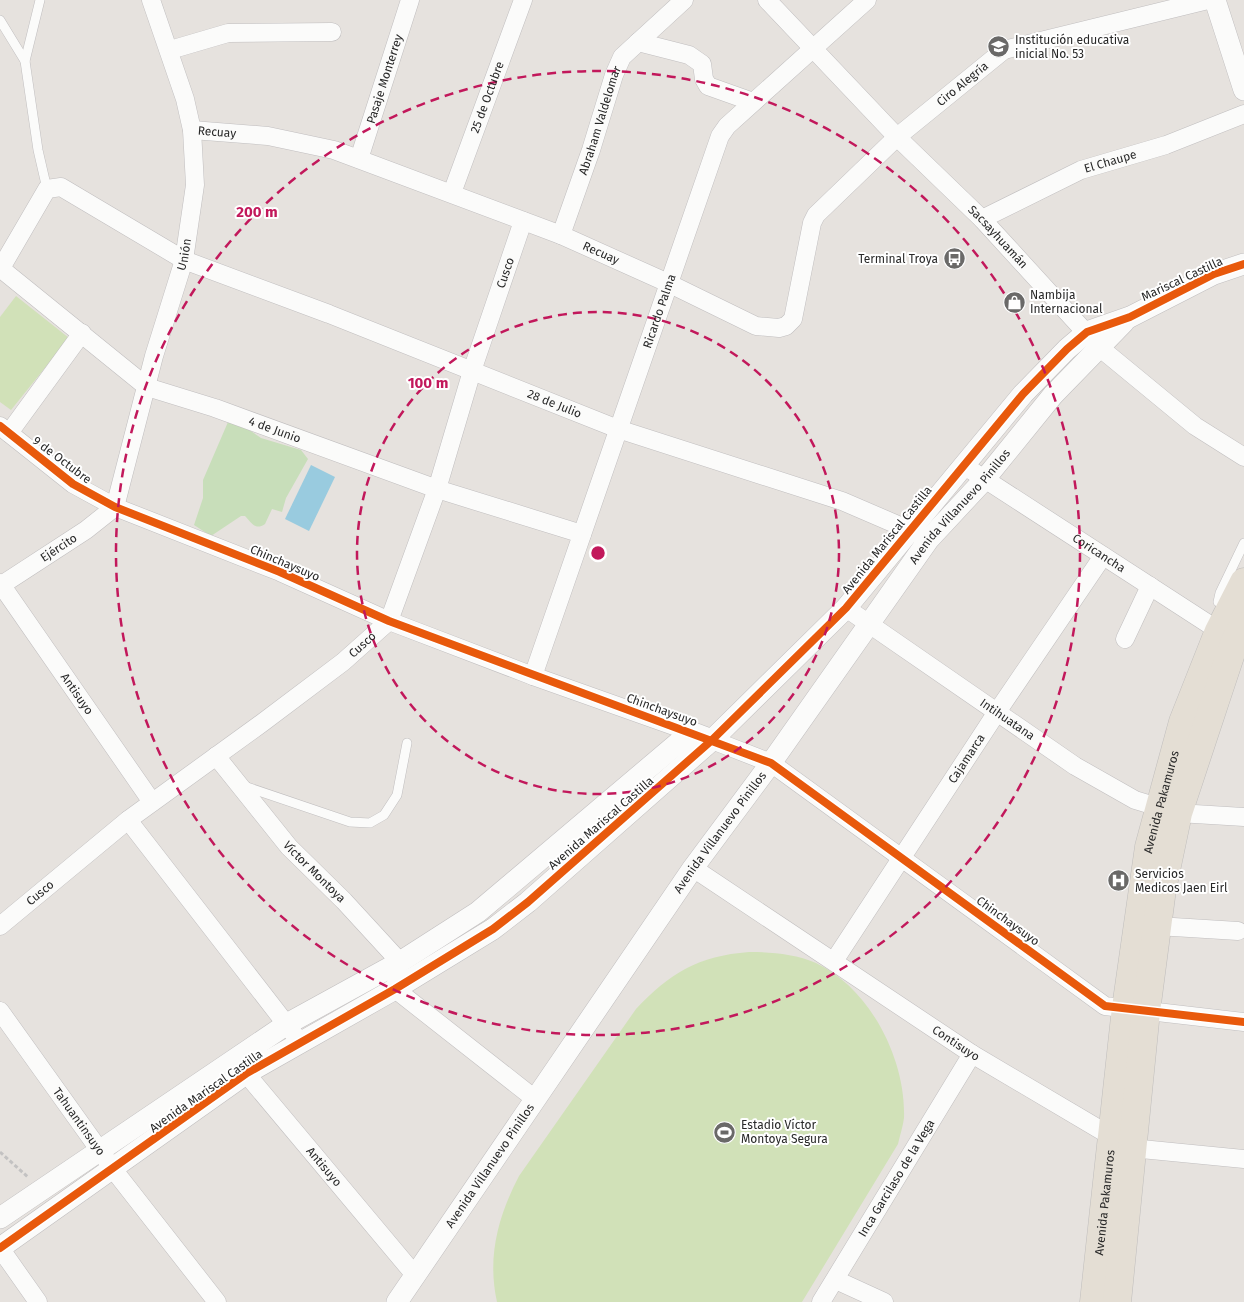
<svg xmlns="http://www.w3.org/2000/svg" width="1244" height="1302" viewBox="0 0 1244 1302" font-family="'Fira Sans',sans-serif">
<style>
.green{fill:#c8deba}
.pitch{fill:#d1e1b8}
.water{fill:#99cbdf}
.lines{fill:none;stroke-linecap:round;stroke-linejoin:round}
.service-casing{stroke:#c0bebf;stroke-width:10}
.minor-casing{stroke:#c0bebf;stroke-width:19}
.tertiary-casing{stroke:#c0bebf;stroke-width:22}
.trunk-casing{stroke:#bfbdbc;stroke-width:29}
.path{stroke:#c3c2c2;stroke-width:3;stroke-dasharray:4 2.5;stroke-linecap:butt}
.service{stroke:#fbfbfa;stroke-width:9}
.minor{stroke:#fbfbfa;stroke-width:18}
.tertiary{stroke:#fbfbfa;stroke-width:21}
.trunk{stroke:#e4ded4;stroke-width:28}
.cycleway-casing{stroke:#fff;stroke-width:11}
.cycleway{stroke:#e8590c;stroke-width:8}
.ring{fill:none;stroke:#c2185b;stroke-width:2.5;stroke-dasharray:9 6}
.labels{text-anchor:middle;stroke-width:4;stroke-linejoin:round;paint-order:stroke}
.poi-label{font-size:12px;fill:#282828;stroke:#fff;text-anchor:start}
.street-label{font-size:12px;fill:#282828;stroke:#fff}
.centre{fill:#c2185b;stroke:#fff;stroke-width:2.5}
.ring-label{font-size:15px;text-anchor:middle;font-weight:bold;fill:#c2185b;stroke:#fff;stroke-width:4;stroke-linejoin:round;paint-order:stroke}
</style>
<rect width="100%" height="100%" fill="#e6e2de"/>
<path class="green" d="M228,422L245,427L261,438L301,450L308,459L286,498L282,512L272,509L265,524C255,531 251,522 245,516H241L211,536L194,525L203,498V480Z"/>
<g class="pitch">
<path d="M16,296L69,338L11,410L0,402V317Z"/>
<path d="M749,952C771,952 795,954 816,963C871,989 906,1060 904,1118C903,1126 900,1135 898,1144L802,1302H497C487,1257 498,1216 519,1176L636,1009C670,973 698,956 749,952Z"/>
</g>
<path class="water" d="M311,465L335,477L309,531L285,519Z"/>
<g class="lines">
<defs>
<g id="service">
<path d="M40,0L25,61L38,150L47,189"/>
<path d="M0,20L25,61"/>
<path d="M1226,608L1218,602L1220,593L1244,543"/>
<path d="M244,786L350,822L370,823L384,815L397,795L407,743"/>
</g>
<g id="minor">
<path id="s1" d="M767,0L897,137L982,219L1099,347L1195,426L1244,457"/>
<path d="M638,42L689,55L702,64L704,79L708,86L753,102"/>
<path d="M170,50L228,33L332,32"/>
<path id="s2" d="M192,130L268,136L334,150L561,235L668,283L756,326L779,328L786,326L793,319L812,223L816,215L897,137L1004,50L1208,0"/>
<path id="s3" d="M359,159L410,0"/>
<path id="s4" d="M452,193L523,0"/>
<path id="s5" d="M982,219L1081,170L1166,145L1244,114"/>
<path id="s6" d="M561,235L591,150L614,75L622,57L684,0"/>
<path id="s7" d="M0,268L147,387L215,408L437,489L582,534"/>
<path id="s8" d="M1,268L47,189L61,187L184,260L329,314L618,429L842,501L921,535"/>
<path d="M0,426L73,484L115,507L280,572L389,621L533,676L691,732"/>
<path d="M9,433L82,333"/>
<path id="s9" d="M963,465L1227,636"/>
<path id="s10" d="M115,507L154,356L184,260L195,185L192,130L185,99L151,0"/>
<path id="s11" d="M0,583L152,802"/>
<path id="s12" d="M0,586L86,530L115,507"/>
<path id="s13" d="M846,608L1075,766L1135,800L1178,813L1244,817"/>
<path d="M1125,639L1150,586"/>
<path id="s14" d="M533,676L720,136L727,126L867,0"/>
<path d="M712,740L771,763L1105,1006L1244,1022"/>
<path id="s15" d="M216,756L289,847L344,901L400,962L395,989L535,1099"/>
<path d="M128,820L300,1042"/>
<path id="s16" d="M693,868L972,1054L1131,1148L1244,1159"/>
<path id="s17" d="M0,926L128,820L262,723L343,662L389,621L437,489L472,371L523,221"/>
<path d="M1157,926L1238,931"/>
<path id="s18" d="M834,961L997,712L1103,556"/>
<path id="s19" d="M0,1011L113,1169L217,1302"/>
<path id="s20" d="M238,1064L414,1274"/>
<path d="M0,1248L38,1302"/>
<path d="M836,1280L884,1302"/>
<path id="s21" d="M821,1302L972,1054"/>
</g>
<g id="tertiary">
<path d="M1215,0L1244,90"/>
<path d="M0,1218L287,1024L400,962L478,912L691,732L712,740"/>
<path d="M0,1248L247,1073L395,989L493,929L528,902L712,740L846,608L1023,394L1067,349L1087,332L1130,317L1214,274L1244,264"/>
<path id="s22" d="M397,1302L693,868L771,763L929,539L984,480L1053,395L1124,322"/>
</g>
<g id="trunk">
<path id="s23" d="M1094,1302L1126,1008L1149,847L1183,722L1219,631L1244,582"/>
<path d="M1117,1302L1146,1011L1162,889L1178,813L1221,683L1235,641L1243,626"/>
</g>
</defs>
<use href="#service" class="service-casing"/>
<use href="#minor" class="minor-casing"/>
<use href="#tertiary" class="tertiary-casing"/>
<use href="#trunk" class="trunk-casing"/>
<path class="path" d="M0,1152L29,1178"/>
<use href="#service" class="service"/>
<use href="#minor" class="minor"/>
<use href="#tertiary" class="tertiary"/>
<use href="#trunk" class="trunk"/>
<defs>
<g id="cycleway">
<path d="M0,426L73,484L115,507L280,572L389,621L771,763L1105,1006L1244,1022"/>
<path d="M0,1248L247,1073L395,989L493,929L528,902L712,740L846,608L1023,394L1067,349L1087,332L1130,317L1214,274L1244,264"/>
</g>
</defs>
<use href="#cycleway" class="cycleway-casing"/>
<use href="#cycleway" class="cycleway"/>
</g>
<g class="ring">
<circle cx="598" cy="553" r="241"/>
<circle cx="598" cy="553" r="482"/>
</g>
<defs>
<symbol id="school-disc" viewBox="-11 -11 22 22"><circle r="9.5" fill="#6a6968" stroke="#fff"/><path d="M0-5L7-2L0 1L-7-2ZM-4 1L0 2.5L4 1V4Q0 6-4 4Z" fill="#fff"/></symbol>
<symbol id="bus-disc" viewBox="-11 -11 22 22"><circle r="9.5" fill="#6a6968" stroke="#fff"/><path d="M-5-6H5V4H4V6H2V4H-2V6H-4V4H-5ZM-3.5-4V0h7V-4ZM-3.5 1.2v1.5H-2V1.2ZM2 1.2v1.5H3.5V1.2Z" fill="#fff"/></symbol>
<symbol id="shop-disc" viewBox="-11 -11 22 22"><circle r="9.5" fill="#6a6968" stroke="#fff"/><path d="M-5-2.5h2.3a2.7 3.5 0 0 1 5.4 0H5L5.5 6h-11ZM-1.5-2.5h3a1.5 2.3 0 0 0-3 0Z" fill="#fff"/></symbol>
<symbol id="hospital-disc" viewBox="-11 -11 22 22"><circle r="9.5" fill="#6a6968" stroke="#fff"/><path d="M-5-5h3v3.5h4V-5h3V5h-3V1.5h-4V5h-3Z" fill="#fff"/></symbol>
<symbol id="stadium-disc" viewBox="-11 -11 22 22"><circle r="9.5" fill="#6a6968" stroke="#fff"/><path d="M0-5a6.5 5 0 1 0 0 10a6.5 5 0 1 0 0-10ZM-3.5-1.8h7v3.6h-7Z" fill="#fff"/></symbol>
</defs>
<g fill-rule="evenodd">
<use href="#school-disc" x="986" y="34" width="25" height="25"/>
<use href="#bus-disc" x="942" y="246" width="25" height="25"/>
<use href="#shop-disc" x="1002" y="290" width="25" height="25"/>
<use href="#hospital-disc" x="1106" y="868" width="25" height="25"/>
<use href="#stadium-disc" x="712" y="1120" width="25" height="25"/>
</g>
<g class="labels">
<g class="poi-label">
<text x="1015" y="44">Institución educativa<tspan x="1015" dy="14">inicial No. 53</tspan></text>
<text x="938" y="263" text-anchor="end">Terminal Troya</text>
<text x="1030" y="299">Nambija<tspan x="1030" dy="14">Internacional</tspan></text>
<text x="1135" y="878">Servicios<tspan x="1135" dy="14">Medicos Jaen Eirl</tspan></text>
<text x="741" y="1129">Estadio Víctor<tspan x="741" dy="14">Montoya Segura</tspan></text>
</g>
<g class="street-label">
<text dy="4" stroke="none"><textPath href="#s3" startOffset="84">Pasaje Monterrey</textPath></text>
<text dy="4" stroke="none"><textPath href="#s2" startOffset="945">Ciro Alegría</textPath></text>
<text dy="4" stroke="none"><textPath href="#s4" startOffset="102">25 de Octubre</textPath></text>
<text dy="4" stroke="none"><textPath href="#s6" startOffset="121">Abraham Valdelomar</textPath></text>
<text dy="4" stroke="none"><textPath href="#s2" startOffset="25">Recuay</textPath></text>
<text dy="4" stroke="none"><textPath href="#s5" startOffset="141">El Chaupe</textPath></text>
<text dy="4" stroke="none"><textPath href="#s1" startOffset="331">Sacsayhuamán</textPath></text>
<text dy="4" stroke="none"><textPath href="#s2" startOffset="430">Recuay</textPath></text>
<text dy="4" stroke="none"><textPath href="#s10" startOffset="262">Unión</textPath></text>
<text dy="4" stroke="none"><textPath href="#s17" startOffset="862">Cusco</textPath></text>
<text transform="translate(1182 279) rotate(-25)" y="4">Mariscal Castilla</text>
<text dy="4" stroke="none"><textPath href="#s14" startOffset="386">Ricardo Palma</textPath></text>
<text dy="4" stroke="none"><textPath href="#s8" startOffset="646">28 de Julio</textPath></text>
<text dy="4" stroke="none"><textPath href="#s7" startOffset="324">4 de Junio</textPath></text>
<text transform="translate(62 460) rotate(37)" y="4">9 de Octubre</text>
<text dy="4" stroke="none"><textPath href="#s22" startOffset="975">Avenida Villanuevo Pinillos</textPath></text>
<text transform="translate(887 540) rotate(-51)" y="4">Avenida Mariscal Castilla</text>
<text dy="4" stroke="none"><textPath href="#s12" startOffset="70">Ejército</textPath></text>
<text dy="4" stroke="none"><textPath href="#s9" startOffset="162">Coricancha</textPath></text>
<text transform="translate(285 563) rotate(23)" y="4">Chinchaysuyo</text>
<text dy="4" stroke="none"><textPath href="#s17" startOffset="459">Cusco</textPath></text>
<text dy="4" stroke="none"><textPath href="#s11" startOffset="135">Antisuyo</textPath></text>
<text transform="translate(662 710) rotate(20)" y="4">Chinchaysuyo</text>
<text dy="4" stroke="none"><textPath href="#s13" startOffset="196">Intihuatana</textPath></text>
<text dy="4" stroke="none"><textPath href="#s18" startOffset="242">Cajamarca</textPath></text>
<text dy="4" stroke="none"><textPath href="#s23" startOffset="505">Avenida Pakamuros</textPath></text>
<text transform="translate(601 823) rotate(-41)" y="4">Avenida Mariscal Castilla</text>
<text dy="4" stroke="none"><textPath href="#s22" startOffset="570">Avenida Villanuevo Pinillos</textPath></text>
<text dy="4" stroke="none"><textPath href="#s15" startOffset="152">Víctor Montoya</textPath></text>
<text dy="4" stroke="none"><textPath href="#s17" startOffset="52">Cusco</textPath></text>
<text transform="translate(1008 921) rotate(36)" y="4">Chinchaysuyo</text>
<text dy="4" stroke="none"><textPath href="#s16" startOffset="316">Contisuyo</textPath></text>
<text transform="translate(206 1091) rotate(-35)" y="4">Avenida Mariscal Castilla</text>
<text dy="4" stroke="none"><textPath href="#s19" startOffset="136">Tahuantinsuyo</textPath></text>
<text dy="4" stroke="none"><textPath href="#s22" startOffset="165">Avenida Villanuevo Pinillos</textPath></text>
<text dy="4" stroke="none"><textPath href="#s20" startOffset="134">Antisuyo</textPath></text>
<text dy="4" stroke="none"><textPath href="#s21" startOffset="145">Inca Garcilaso de la Vega</textPath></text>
<text dy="4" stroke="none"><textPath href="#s23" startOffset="100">Avenida Pakamuros</textPath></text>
</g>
</g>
<circle cx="598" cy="553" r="8" class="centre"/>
<g class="ring-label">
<text x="257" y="217">200 m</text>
<text x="428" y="388">100 m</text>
</g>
</svg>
